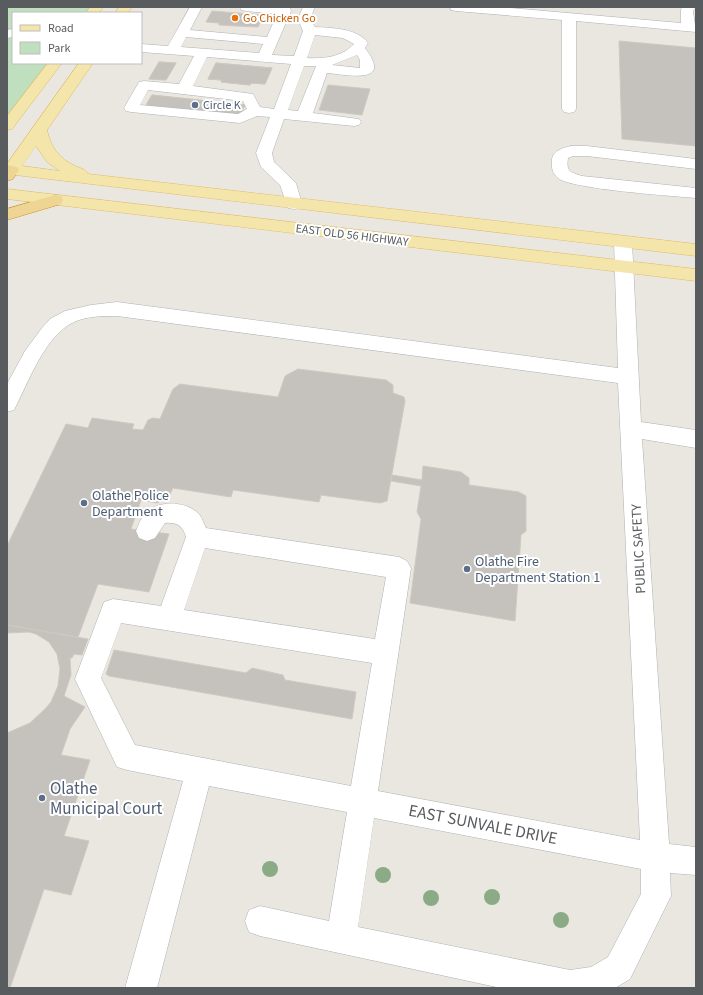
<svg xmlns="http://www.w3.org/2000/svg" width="703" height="995" viewBox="0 0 703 995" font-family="'Source Sans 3',sans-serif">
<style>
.green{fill:#c0dfbf}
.building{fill:#c5c2bd;stroke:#cec9c0}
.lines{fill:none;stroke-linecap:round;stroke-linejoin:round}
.minor-casing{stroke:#aeb1b4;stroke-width:1}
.major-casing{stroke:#deb965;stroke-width:1}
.highway-casing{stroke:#ce921c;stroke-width:1}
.minor{fill:#fff;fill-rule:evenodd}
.major{fill:#f4e6ab;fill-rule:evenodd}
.highway{fill:#eed593;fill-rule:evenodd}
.tree{fill:#8bab87}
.food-dot{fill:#e8710a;stroke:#fff;stroke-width:1.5}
.service-dot{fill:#5c6f8a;stroke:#fff;stroke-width:1.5}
.labels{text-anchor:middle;stroke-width:4;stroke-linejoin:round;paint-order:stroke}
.far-food-label{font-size:12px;fill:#c56008;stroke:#fff;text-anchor:start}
.far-service-label{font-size:12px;fill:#4e5e75;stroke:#fff;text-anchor:start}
.far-street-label{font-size:12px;fill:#595c5f;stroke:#fff}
.service-label{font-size:14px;fill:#4e5e75;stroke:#fff;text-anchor:start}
.street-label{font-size:14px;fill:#595c5f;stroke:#fff}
.near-service-label{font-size:17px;fill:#4e5e75;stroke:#fff;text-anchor:start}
.near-street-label{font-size:17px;fill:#595c5f;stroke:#fff}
</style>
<rect width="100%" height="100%" fill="#eae7e0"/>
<path class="green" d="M7,7H90L88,13H13V63H51L7,120Z"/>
<g class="building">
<path d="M212,11L264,15L258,27L236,26L219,25V23L206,22Z"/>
<path d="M619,41L696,48V146L622,139Z"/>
<path d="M159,62L176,63L166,80L149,79Z"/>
<path d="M159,62L176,63L166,80L149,79Z"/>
<path d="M216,63L272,68L265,84L251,83L250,85L221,82L222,80L208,79Z"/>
<path d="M216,63L272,68L265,84L251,83L250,85L221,82L222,80L208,79Z"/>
<path d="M328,85L370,89L362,115L319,110Z"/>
<path d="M152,95L245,105L240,115L146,105Z"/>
<path d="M152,95L245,105L240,115L146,105Z"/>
<path d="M298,369L386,380L393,385V393L404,397L405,401L387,501L380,503L321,495L319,502L233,490L231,497L173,488L168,498L157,503L141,500L131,529L169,534L149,592L98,584L78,637L7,625V546L66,424L88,428L92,418L134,424L132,429L143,430L148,420L153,418L160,419L173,389L180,384L278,397L285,376Z"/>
<path d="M423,466L461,472L469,478V485L519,492L526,496V531L521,535L515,621L410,603L421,519L417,512L421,486L391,481L392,475L422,480Z"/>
<path d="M7,625L88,639L82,655L74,654L72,658H70L71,675L64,696L85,707L70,729L61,755L90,760L64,836L89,841L71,895L44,889L10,988H7V733L30,723L45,709L51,702L58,686L60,669L57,654L49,642L36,634L29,632L7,633Z"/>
<path d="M114,650L246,673L252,668L283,675L285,680L356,692L352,719L109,676L106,674Z"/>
</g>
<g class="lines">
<defs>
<g id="minor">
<path d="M190,7H202L190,30L267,37L277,14L246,11L241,10L240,7L290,8L291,11L272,55L294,56L303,31L298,19L303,7H315L310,19L315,27C332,28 357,28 368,43L365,48C393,85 350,75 327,73L313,113L359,119L361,122L359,125L354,126L284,119L272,153L274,162L296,183L302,204L300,208L294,209L288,208L280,185L261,167L256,153L270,117L257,116L240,123L131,112L126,111L124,108L139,82L144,81L179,84L194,56L141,52V44L168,46ZM315,35L343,38L354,44C342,57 324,59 307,58ZM186,37L263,44L259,53L181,47ZM357,55L360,60V68L332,65ZM207,57L291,64L274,109L260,107L253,94L193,86ZM304,66H316L298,111L288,110ZM148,90L243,101L247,109L238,114L140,105Z"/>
<path d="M450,7H500L681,23V10L682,7H696L693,11L696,32L576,21V109L574,112L569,113L564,112L562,109V20L456,11L451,10Z"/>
<path d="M13,29V37L7,38V30Z"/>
<path d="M571,146H587L696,159V169L587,156H573L568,158C566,172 570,172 582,176L696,188V198C673,196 570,189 558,178C552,173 551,166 552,159C553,150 564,148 571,146Z"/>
<path d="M623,236L629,238L632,242L641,422L696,430V448L642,439L669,844L696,847V875L670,873L671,896L666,906L630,979L615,988H501L260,936L249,932L245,921L249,910L260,906L329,921L347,812L209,786L157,988H125L183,781L127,770L117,767L75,679L104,602L113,599L161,606L186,537C183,526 177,522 165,523L155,538L147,541L139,538L136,531C139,524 142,514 149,510C163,500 187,502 199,514C202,518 204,524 206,528L399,557L407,561L411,568L378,791L640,840L618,383L117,316C103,316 87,316 74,322C45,335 28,383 14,410L7,412V384L25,351L42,328L50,319L65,311L91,305L117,302L618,368L614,242L617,238ZM205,548L386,577L375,639L184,610ZM121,623L372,663L351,786L135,745L101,678ZM374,818L641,869V894L608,957L591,967L570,970L358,927Z"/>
</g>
<g id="major">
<path d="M90,7H103L99,13H86Z"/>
<path d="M119,7H132L128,13H115Z"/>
<path d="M48,63H62L12,129L7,130V116Z"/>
<path d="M79,63H93L47,130C51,148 59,158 75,166C80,168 85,169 88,174L696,244V256L7,174V164ZM36,146L47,162L60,171L22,166Z"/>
<path d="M7,189L696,269V281L7,199Z"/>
</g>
<g id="highway">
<path d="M7,165L17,167L19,170L13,179L7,181Z"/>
<path d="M55,195L61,196L63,200L61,204L7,220V209Z"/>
</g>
</defs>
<use href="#minor" class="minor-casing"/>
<use href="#major" class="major-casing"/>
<use href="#highway" class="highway-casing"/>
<use href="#minor" class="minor"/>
<use href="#major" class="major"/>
<use href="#highway" class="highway"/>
</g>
<g class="tree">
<circle cx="270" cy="869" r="8"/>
<circle cx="383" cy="875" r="8"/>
<circle cx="492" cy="897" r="8"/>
<circle cx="431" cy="898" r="8"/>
<circle cx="561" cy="920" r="8"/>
</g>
<circle class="food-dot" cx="235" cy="18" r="4"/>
<g class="service-dot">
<circle cx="195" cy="105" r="4"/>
<circle cx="84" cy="503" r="4"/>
<circle cx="467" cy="569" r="4"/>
<circle cx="42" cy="798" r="4"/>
</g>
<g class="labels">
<g class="far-food-label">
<text x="243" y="22">Go Chicken Go</text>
</g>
<g class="far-service-label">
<text x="203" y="109">Circle K</text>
</g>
<g class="far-street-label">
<text transform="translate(352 235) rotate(7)" y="4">EAST OLD 56 HIGHWAY</text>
</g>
<g class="service-label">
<text x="92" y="500">Olathe Police<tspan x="92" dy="16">Department</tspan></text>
<text x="475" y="566">Olathe Fire<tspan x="475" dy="16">Department Station 1</tspan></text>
</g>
<g class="street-label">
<text transform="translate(638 549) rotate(-93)" y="5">PUBLIC SAFETY</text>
</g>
<g class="near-service-label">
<text x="50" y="794">Olathe<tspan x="50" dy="20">Municipal Court</tspan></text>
</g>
<g class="near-street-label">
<text transform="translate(483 824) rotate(11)" y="6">EAST SUNVALE DRIVE</text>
</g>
</g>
<rect width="703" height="995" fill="none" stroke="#595c5f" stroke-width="16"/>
<rect x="12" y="12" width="130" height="52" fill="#ffffff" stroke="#bdbebf"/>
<rect x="20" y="25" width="20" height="6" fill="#f4e6ab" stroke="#bdbebf"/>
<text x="48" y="32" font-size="12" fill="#595c5f">Road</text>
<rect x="20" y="42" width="20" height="12" fill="#c0dfbf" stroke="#bdbebf"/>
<text x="48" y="52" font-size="12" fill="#595c5f">Park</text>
</svg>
